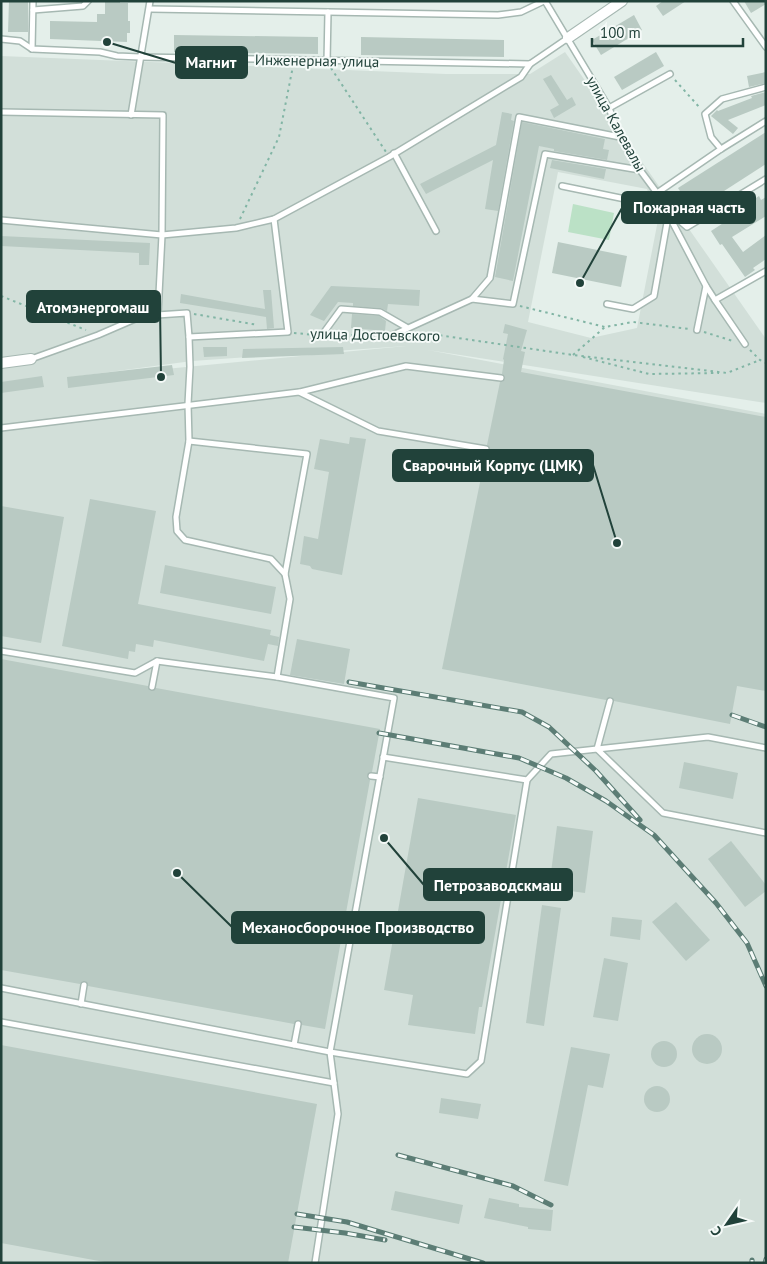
<svg xmlns="http://www.w3.org/2000/svg" width="767" height="1264" viewBox="0 0 767 1264" font-family="'PT Sans',sans-serif">
<style>
.built{fill:#d2dfd9;fill-rule:evenodd}
.green{fill:#bbe1c6}
.building{fill:#b9cac3}
.lines{fill:none;stroke-linecap:round;stroke-linejoin:round}
.service-casing{stroke:#a6b8b2;stroke-width:8}
.minor-casing{stroke:#a6b8b2;stroke-width:12}
.path{stroke:#82b5a5;stroke-width:2;stroke-dasharray:2.5 4;stroke-linecap:butt}
.service{stroke:#fff;stroke-width:5}
.minor{stroke:#fff;stroke-width:10}
.rail-casing{stroke:#5c7d75;stroke-width:5}
.rail{stroke:#f5faf8;stroke-width:3;stroke-dasharray:9;stroke-linecap:butt}
.labels{text-anchor:middle;stroke-width:4;stroke-linejoin:round;paint-order:stroke}
.street-label{font-size:15px;fill:#21423a;stroke:#f5faf8}
.leader{fill:none;stroke:#21423a;stroke-width:2}
.callout-dot{fill:#21423a;stroke:#f5faf8;stroke-width:2}
.callout{fill:#21423a;stroke:#21423a;stroke-width:2}
.callout-label{font-size:16px;text-anchor:middle;font-weight:bold;fill:#fff}
</style>
<rect width="100%" height="100%" fill="#e4efea"/>
<path class="built" d="M565,52L766,339V403L428,350L766,414V1263H1V56L446,74H530ZM558,172L647,189L658,220L637,328L591,338L528,322ZM406,346L72,378V377L192,361Z"/>
<path class="green" d="M573,204L614,213L609,240L568,232Z"/>
<g class="building">
<path d="M9,1H28V32H8Z"/>
<path d="M105,1H120V3H128V21H130V33H127V42L50,39V21L97,22V14H105Z"/>
<path d="M663,1H686L663,16L656,6Z"/>
<path d="M744,1H766V4L751,13Z"/>
<path d="M634,15L642,30L601,55L592,40Z"/>
<path d="M174,35L318,37V54L174,52Z"/>
<path d="M361,37L504,40V57L361,55Z"/>
<path d="M656,52L664,66L622,90L614,77Z"/>
<path d="M766,72V83L749,87L747,76Z"/>
<path d="M551,75L567,100L572,97L576,105L554,118L550,110L559,105L543,79Z"/>
<path d="M766,92V105L728,120L738,128L733,134L711,116L717,110L718,111L752,98L751,96Z"/>
<path d="M502,112L512,114L511,120L514,121L498,211L485,209L493,160L426,194L420,184L496,145Z"/>
<path d="M522,122L605,139L603,149L609,150L607,160L554,151V149L539,146L513,281L495,277Z"/>
<path d="M766,132V164L693,211L678,188Z"/>
<path d="M552,160L606,169L604,179L550,168Z"/>
<path d="M759,196L761,200L766,197V216L732,237L743,252L766,235V259L753,268L755,270L745,277L722,244L720,245L711,231L745,209L744,206Z"/>
<path d="M1,236L150,243L149,265H139V253L1,246Z"/>
<path d="M558,242L627,256L621,287L552,273Z"/>
<path d="M331,286L420,290L419,306L388,304L387,311L381,308L353,306V303L338,302L324,321L310,315Z"/>
<path d="M263,290H271L274,328L267,329L266,317L180,303L181,294L265,309Z"/>
<path d="M352,314L379,316L386,321L385,331L351,328Z"/>
<path d="M505,324L527,330L521,351L525,352L521,372L766,417V691L737,686L730,724L614,701L611,697L606,700L442,669L486,453L490,450L487,445L500,382H503L505,379V376L502,374L504,360L503,359L508,334L503,333Z"/>
<path d="M203,347H227V356L204,357Z"/>
<path d="M343,347L344,354L242,358L243,349Z"/>
<path d="M172,365L174,375L68,388L67,377Z"/>
<path d="M42,376L44,387L1,393V382Z"/>
<path d="M350,437L366,439L342,575L312,569L310,566L300,564L304,536L318,539L329,472L314,469L320,439L349,444Z"/>
<path d="M90,499L156,511L138,604L271,630L270,635L279,637L278,646L268,644L264,661L154,640L153,647L136,644L135,652L129,651L128,659L62,646Z"/>
<path d="M1,506L64,517L41,643L1,636Z"/>
<path d="M165,565L276,587L271,614L160,593Z"/>
<path d="M297,639L350,649L344,684L290,675Z"/>
<path d="M1,659L148,686L149,690L152,691L156,688L380,729L372,772L367,775V778L370,780L325,1029L302,1025L299,1020H296L294,1024L88,986L85,981H82L80,984L1,970Z"/>
<path d="M684,762L738,773L733,799L679,788Z"/>
<path d="M418,798L516,815L482,1007H479L475,1034L408,1025L413,995L384,990Z"/>
<path d="M557,826L593,831L585,893L549,888Z"/>
<path d="M731,841L766,885V891L745,907L708,859Z"/>
<path d="M676,902L710,940L686,961L652,922Z"/>
<path d="M542,905L561,908L544,1026L526,1023Z"/>
<path d="M612,917L642,920L640,940L610,936Z"/>
<path d="M604,958L628,963L618,1021L593,1017Z"/>
<circle cx="707" cy="1049" r="15"/>
<circle cx="664" cy="1054" r="13"/>
<path d="M1,1045L317,1104L288,1263H110L1,1243Z"/>
<path d="M571,1047L610,1054L603,1088L588,1085L568,1186L544,1181Z"/>
<circle cx="657" cy="1099" r="13"/>
<path d="M441,1098L481,1104L478,1119L439,1113Z"/>
<path d="M395,1191L463,1205L459,1224L391,1210Z"/>
<path d="M489,1198L519,1204V1207L553,1210L551,1231L528,1229V1227L484,1218Z"/>
</g>
<g class="lines">
<defs>
<g id="service">
<path d="M545,1L609,108L620,137L640,170L657,193L706,286L697,330"/>
<path d="M733,1L766,47"/>
<path d="M150,9L328,12L327,62"/>
<path d="M33,10L83,6L88,1"/>
<path d="M328,12L498,15L521,12L544,1"/>
<path d="M1,39L20,41L32,49L100,52L117,56L140,57L530,64L568,38"/>
<path d="M32,49L33,1"/>
<path d="M609,108L670,74"/>
<path d="M1,112L163,115L162,235L158,314"/>
<path d="M131,115L150,1"/>
<path d="M721,149L711,137L705,114L722,99L766,87"/>
<path d="M394,153L436,231"/>
<path d="M562,186L664,207L687,227L766,179"/>
<path d="M657,193L721,149L766,121"/>
<path d="M1,220L162,235L236,228L274,219L389,157L521,77L530,64"/>
<path d="M706,286L715,300"/>
<path d="M472,299L513,304L545,154L640,170"/>
<path d="M607,304L633,309L654,296L668,217"/>
<path d="M322,335L341,309L380,312L406,327"/>
<path d="M393,335L472,299L490,278L519,117L620,137"/>
<path d="M189,337L190,367L188,404L189,441L176,517L177,531L185,540L271,559L285,574L290,599L277,677"/>
<path d="M745,344L715,300L766,271"/>
<path d="M31,359L98,335L142,316L187,313L189,337L288,332L274,219"/>
<path d="M300,392L406,366L501,378"/>
<path d="M1,428L299,392L378,431L486,449"/>
<path d="M189,441L307,454L285,574"/>
<path d="M1,651L135,673L157,661L277,677L394,698L330,1052L338,1114L315,1263"/>
<path d="M152,687L157,661"/>
<path d="M610,701L597,749L663,813L766,833"/>
<path d="M383,757L527,780L551,754L708,737L766,748"/>
<path d="M371,776L380,777"/>
<path d="M1,988L330,1052L467,1074L481,1061L527,780"/>
<path d="M81,1004L84,985"/>
<path d="M1,1022L334,1083"/>
<path d="M294,1045L298,1024"/>
</g>
<g id="minor">
<path d="M568,38L622,1"/>
<path d="M1,363L31,359"/>
</g>
</defs>
<use href="#service" class="service-casing"/>
<use href="#minor" class="minor-casing"/>
<g class="path">
<path d="M331,68L386,152"/>
<path d="M675,80L700,108"/>
<path d="M240,219L279,137L293,66"/>
<path d="M1,296L86,330"/>
<path d="M520,306L605,327"/>
<path d="M194,314L258,325"/>
<path d="M704,332L733,341"/>
<path d="M294,333L315,335"/>
<path d="M414,334H431L573,355L727,373L760,360"/>
<path d="M332,335H387"/>
<path d="M750,350L760,360L766,363"/>
<path d="M573,355L605,327L633,322L689,329"/>
<path d="M583,357L649,374L719,373"/>
</g>
<use href="#service" class="service"/>
<use href="#minor" class="minor"/>
<defs>
<g id="rail">
<path d="M349,682L522,712L549,727L596,771L640,820"/>
<path d="M732,715L766,727"/>
<path d="M379,733L519,758L566,778L606,801L654,835L716,903L747,943L766,986"/>
<path d="M398,1155L513,1186L551,1205"/>
<path d="M297,1214L347,1222L483,1263"/>
<path d="M294,1227L345,1233L385,1240"/>
<path d="M752,1263V1260"/>
<path d="M765,1263L766,1259"/>
</g>
</defs>
<use href="#rail" class="rail-casing"/>
<use href="#rail" class="rail"/>
</g>
<g class="labels">
<g class="street-label">
<text transform="translate(317 61) rotate(1)" y="5">Инженерная улица</text>
<text transform="translate(616 124) rotate(61)" y="5">улица Калевалы</text>
<text transform="translate(375 335) rotate(1)" y="5">улица Достоевского</text>
</g>
</g>
<path class="leader" d="M107 42L176 63M580 283L622 208M161 377L160 307M617 543L593 465M384 838L424 885M177 873L232 927"/>
<g class="callout-dot">
<circle cx="107" cy="42" r="5"/>
<circle cx="580" cy="283" r="5"/>
<circle cx="161" cy="377" r="5"/>
<circle cx="617" cy="543" r="5"/>
<circle cx="384" cy="838" r="5"/>
<circle cx="177" cy="873" r="5"/>
</g>
<g class="callout">
<rect x="176" y="47" width="71" height="31" rx="5"/>
<rect x="622" y="192" width="133" height="31" rx="5"/>
<rect x="27" y="291" width="133" height="31" rx="5"/>
<rect x="393" y="450" width="200" height="31" rx="5"/>
<rect x="424" y="869" width="148" height="31" rx="5"/>
<rect x="232" y="912" width="252" height="31" rx="5"/>
</g>
<g class="callout-label">
<text x="211" y="68">Магнит</text>
<text x="689" y="213">Пожарная часть</text>
<text x="93" y="313">Атомэнергомаш</text>
<text x="493" y="471">Сварочный Корпус (ЦМК)</text>
<text x="498" y="891">Петрозаводскмаш</text>
<text x="358" y="933">Механосборочное Производство</text>
</g>
<rect width="767" height="1264" fill="none" stroke="#21423a" stroke-width="5"/>
<g transform="translate(727 1224) rotate(236)" stroke="#f5faf8" stroke-width="4" paint-order="stroke">
<path d="M0-4L9 19L0 12L-9 19Z" fill="#21423a"/>
<text y="-8" font-size="14" font-weight="bold" text-anchor="middle" fill="#21423a">С</text>
</g>
<path d="M592 38v8h151v-8" fill="none" stroke="#21423a" stroke-width="2.5"/>
<text x="600" y="38" font-size="15" fill="#21423a" stroke="#f5faf8" stroke-width="4" paint-order="stroke">100 m</text>
</svg>
